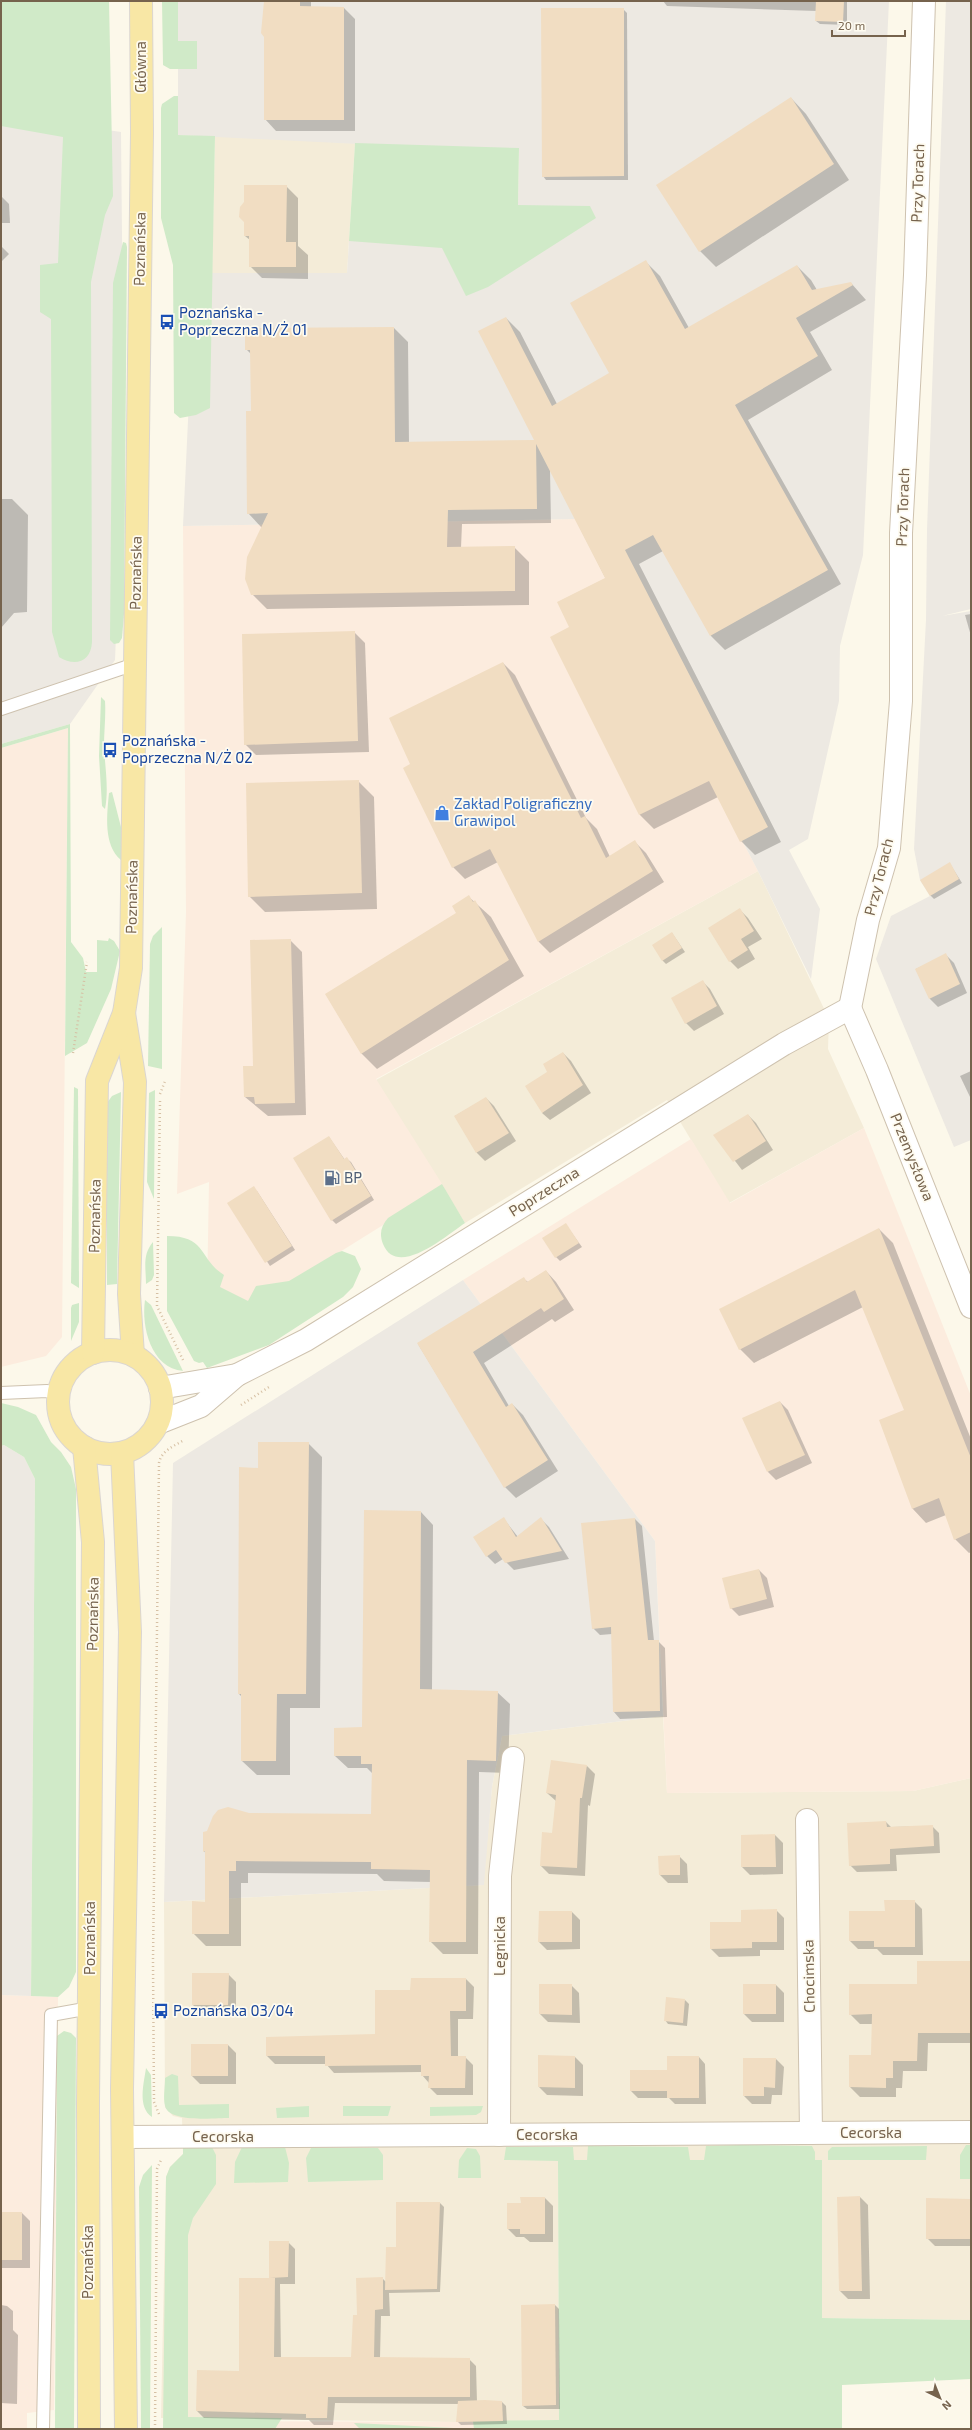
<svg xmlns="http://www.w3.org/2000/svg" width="972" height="2430" viewBox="0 0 972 2430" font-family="'Exo 2',sans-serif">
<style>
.residential{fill:#f4ecd8}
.commercial{fill:#fcecde}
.industrial{fill:#ede9e2}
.green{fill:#d0eac8}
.shadow{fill:#0003}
.building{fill:#f1ddc2}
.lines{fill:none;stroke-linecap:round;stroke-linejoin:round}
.service-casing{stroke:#cec2af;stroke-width:14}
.minor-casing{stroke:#cec2af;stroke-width:24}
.primary-casing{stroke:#dbd6d1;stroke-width:24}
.path{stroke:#d6c0a4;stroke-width:2.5;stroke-dasharray:1 3;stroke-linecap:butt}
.service{stroke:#fff;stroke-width:12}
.minor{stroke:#fff;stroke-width:22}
.primary{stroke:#f8e7a5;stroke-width:22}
.labels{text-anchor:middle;stroke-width:3.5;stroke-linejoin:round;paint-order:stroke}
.street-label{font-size:15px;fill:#76634d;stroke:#fefbf0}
.transit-label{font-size:15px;fill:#164399;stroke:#fefbf0;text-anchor:start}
.shop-label{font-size:15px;fill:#366cbe;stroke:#fefbf0;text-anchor:start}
.service-label{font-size:15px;fill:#4e5e75;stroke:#fefbf0;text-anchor:start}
</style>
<rect width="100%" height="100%" fill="#fcf8ea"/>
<g class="residential">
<path d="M215,136L355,143L347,273H212Z"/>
<path d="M758,871L829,1019L828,1049L864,1128L729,1203L667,1100L465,1223L376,1080Z"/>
<path d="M663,1716L667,1793L913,1791L971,1778V2320L822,2318L558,2160L559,2420L456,2422L161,2418L166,2177L170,2167L183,2154L182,2118L173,2116L165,2107L164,1902L483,1885L492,1787L502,1736Z"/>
</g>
<g class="commercial">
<path d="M575,519L758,871L376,1079L444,1187L242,1313L207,1295L209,1182L177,1194L186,912L183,526Z"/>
<path d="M68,728L62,1337L46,1356L1,1367V748Z"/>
<path d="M864,1128L971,1396V1778L913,1791L667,1793L655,1541L463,1280L691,1139L730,1203Z"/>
<path d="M1,1995L58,1997L54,2410L27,2413V2429H1Z"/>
<path d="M183,2421L456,2422L554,2424V2429H183Z"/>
</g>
<g class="industrial">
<path d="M178,1H889L863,555L840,646L839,701L808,839L789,850L820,909L811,979L758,871L575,519L183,526L195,273H347L349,241L518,205L519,149L398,146L178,135Z"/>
<path d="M946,1H971V609L942,616L971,611V1140L954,1147L876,959L891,916L930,896L920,880L914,849L926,620L927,530Z"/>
<path d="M1,114L121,132L124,439L115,660L70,724L1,744Z"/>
<path d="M463,1280L655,1541L663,1716L502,1736L492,1787L484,1885L164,1902L173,1463Z"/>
<path d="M4,1445L24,1457L35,1479L31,1996L1,1995V1446Z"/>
</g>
<g class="green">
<path d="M1,1H109L113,196L105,215L91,282L92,642C91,662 75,667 59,657L52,632L51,319L40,312V265L58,263L63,137L1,126Z"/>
<path d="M162,1H178V41H197V69H170L163,65Z"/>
<path d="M174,96H178V135L215,136L210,408L196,415L180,418L174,413L173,265L161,218V108L162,104Z"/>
<path d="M355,143L519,148L518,205L590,206L596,218L488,287L466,296L442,248L349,241Z"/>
<path d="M123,242L126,243L127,247L124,614L122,638L119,643L114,644L110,640L113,283Z"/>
<path d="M101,697L105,701C106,716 104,731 104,747C105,767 109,789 105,809L102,806L99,756Z"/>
<path d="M70,724L71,942L83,958L86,972H97V940L108,941L109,938L114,941L120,951L111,989L87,1043L65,1056L68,728L1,748V744Z"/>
<path d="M112,792L122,831L121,860C103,845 107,814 109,793Z"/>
<path d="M162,927V1069L148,1066L150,944L153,936Z"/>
<path d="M74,1087L78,1089L79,1288L71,1283Z"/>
<path d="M155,1090L154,1199L147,1182L149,1093Z"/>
<path d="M121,1092L117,1284L107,1285V1103L112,1096Z"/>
<path d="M442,1184L465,1223C447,1235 397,1279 383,1244C379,1234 381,1226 388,1218Z"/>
<path d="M167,1236C207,1236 198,1258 224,1275L220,1287L248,1301L256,1286L289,1281L336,1253L342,1251L355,1256L361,1269L353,1287L343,1297L269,1345L207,1368L203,1362L199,1363L194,1361L167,1311Z"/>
<path d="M153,1242L154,1275L152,1280L146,1284C146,1268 142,1255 153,1242Z"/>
<path d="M145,1300L151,1305L183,1371C151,1368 141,1327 145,1300Z"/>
<path d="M79,1303V1322L71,1341V1308L72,1305Z"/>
<path d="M1,1403L18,1407L36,1415L51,1442L61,1452L71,1467L76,1489V1972L69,1987L58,1997L31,1996L35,1479L24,1457L4,1445L1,1446Z"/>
<path d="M64,2031L71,2033L76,2038L74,2429H55L57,2036Z"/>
<path d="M146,2068L151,2075L152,2117C137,2107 144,2083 146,2068Z"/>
<path d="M172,2074L178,2076L179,2105L229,2104V2118C215,2118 169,2123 165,2106C163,2098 165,2087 165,2078Z"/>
<path d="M309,2106V2117L277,2118L276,2108Z"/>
<path d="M343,2106H391L388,2116H343Z"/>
<path d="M483,2106L481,2112L476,2115L430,2116V2107Z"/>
<path d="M740,2145L812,2146L815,2152V2160H822V2318L971,2320V2379L842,2385V2429H360L354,2423L474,2429L473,2421L559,2420L558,2161L504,2160L506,2147H573L574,2160H609H587L588,2146L688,2147L690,2160H704L706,2146Z"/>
<path d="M966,2145H971V2179H960V2155Z"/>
<path d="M927,2146L926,2160H828V2151L832,2147Z"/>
<path d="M212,2147L216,2155V2184L193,2218L188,2235V2417L282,2418L275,2429H163L166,2177L170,2167L183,2154V2148Z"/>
<path d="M242,2147H285L289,2163L288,2182L234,2183L235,2162Z"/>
<path d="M311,2148H378L383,2155V2180L308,2182L306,2158Z"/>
<path d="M467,2148L476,2149L480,2156L481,2178H458L459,2160Z"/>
<path d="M152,2165L150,2429H141L139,2187L143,2175Z"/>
</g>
<g class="shadow">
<path d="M265,1H311V7L344,8L355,19V131H276L265,119V37L262,33Z"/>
<path d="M663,1H847V25L820,24L816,21L817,11L667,6Z"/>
<path d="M623,9L627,13L628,180H546L543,176Z"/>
<path d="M791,98L806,114L849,180L716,267L700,251Z"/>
<path d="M286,186L298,198V246L308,255V279L262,278L250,266V240L245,236Z"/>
<path d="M1,196L9,204L10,223H1Z"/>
<path d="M1,246L9,254L1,262Z"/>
<path d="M646,262L660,276L689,328L797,266L811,280L817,290L851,283L866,300L810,332L832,370L748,420L841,584L725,650L711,636L663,551L639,564L781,842L755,855L741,841L718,797L654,829L640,815L552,637L571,627L606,579L550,469L551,523L462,524L461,548L514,547L529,562V605L267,609L252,594L262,528L248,513L252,412L251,354L246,349L394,328L408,342L409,443L536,441L506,318L520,332L557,404L611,373Z"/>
<path d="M1,499H12L28,515L27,612L14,613L1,628Z"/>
<path d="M971,614V636L965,615Z"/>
<path d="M354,632L365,643L369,752L256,755L245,744Z"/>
<path d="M503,663L515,675L586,818L597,829L610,857L635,842L646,853L664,882L550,953L539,942L498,862L465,879L453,867L412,764Z"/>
<path d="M358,781L374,797L377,909L265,912L249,896Z"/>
<path d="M950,864L962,883L934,899L930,895Z"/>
<path d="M469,897L491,917L524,976L377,1069L361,1053Z"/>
<path d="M740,910L748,918L762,939L748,947L755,959L738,969L730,961Z"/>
<path d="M672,933L685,952L666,964L662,960Z"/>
<path d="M290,940L302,952L306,1115L268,1116L245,1097Z"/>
<path d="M946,955L954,963L967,993L938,1007L930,999L916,969Z"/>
<path d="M702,981L710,989L724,1014L694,1031L686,1023Z"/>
<path d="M563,1053L571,1061L591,1093L550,1120L542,1113L549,1072Z"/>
<path d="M971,1071V1099L960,1076Z"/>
<path d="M486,1098L494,1106L516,1141L485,1161L477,1153L455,1116Z"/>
<path d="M748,1115L756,1123L773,1150L742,1170L715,1135Z"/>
<path d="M329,1137L345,1160L347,1159L351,1162L374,1200L336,1224L332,1220Z"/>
<path d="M257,1191L295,1250L270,1266L229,1204Z"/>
<path d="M566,1225L582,1247L560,1261L556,1257Z"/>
<path d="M879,1229L893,1243L971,1439V1552L969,1553L955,1539L946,1515L926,1523L912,1508L905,1410L863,1307L754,1363L740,1349Z"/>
<path d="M546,1271L556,1282L574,1310L555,1322L552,1319L484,1363L509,1406L512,1404L523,1415L558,1471L516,1498L505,1487L418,1344L524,1279L528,1282Z"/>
<path d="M780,1402L788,1410L812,1463L776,1480L768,1472Z"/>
<path d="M308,1443L322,1457L320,1708H290V1775H257L242,1761V1697L239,1694L259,1469Z"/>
<path d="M421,1512L433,1525L432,1690L497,1692L510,1704L508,1773L479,1772L478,1954H443L430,1941L431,1882L384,1881L377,1874L248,1873V1883H241V1946H206L193,1933L206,1903V1854L204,1851L249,1814L372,1816L373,1774L367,1768H348L335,1756L363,1728Z"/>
<path d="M504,1519L518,1537L541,1519L549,1527L569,1559L514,1570L503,1559L495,1564L487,1556Z"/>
<path d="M635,1519L642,1526L654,1641H658L665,1648L667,1717L620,1719L614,1712L612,1634L600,1635L593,1628Z"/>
<path d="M759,1570L767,1578L774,1607L739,1616L731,1608Z"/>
<path d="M587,1766L595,1774L590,1806L588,1805L585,1876L549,1874L541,1866L543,1833L553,1834L556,1801L547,1793Z"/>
<path d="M886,1822L891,1827L932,1826L939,1833L940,1853L896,1855L897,1871L857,1872L850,1865Z"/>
<path d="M775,1835L783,1843V1874L750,1875L742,1867Z"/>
<path d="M679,1856L687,1864L688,1883H668L660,1875L659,1857Z"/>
<path d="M914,1901L922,1909L923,1955H883L877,1949H858L850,1941L886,1912Z"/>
<path d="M776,1910L784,1918V1950H760V1956L719,1957L711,1949Z"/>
<path d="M572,1912L580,1920V1949L547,1950L539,1942Z"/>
<path d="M971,1962V2043H928L927,2071H903L902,2088H896V2097H860L850,2087L872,2056V2024H860L850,2014Z"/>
<path d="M228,1974L236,1982V2013H201L193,2005Z"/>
<path d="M466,1979L474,1987L473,2019H458V2057H465L473,2065V2095H437L429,2087V2083L422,2075V2072L334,2073L326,2064H275L267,2056L376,2035Z"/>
<path d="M571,1985L579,1993L580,2023L548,2022L540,2014Z"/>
<path d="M744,1985H776L784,1993V2022H752L744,2014Z"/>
<path d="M685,2000L689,2004L687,2026L668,2024L665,2020Z"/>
<path d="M228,2045L236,2053V2084H200L192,2076Z"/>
<path d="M575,2057L583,2065V2096L547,2095L539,2087Z"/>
<path d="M699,2057L705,2064L706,2104H675L669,2098H638L631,2091Z"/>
<path d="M776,2059L784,2067L782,2095H772L771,2104H752L744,2096Z"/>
<path d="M860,2197L868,2205L870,2299H848L840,2291Z"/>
<path d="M545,2198L553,2206V2242H530L524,2237H516L508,2229L522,2204Z"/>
<path d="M971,2200V2246H935L927,2238Z"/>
<path d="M440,2203L444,2207L440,2292L389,2293L390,2316H381L380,2358L469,2359L476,2366L477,2402H502L506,2406L507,2424L461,2425L457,2421L459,2404L335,2403L333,2425H314L309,2420L204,2418L197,2411L240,2372L270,2279V2242H288L295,2249V2284H280L281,2358H352L358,2316L382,2278L386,2282L397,2248Z"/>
<path d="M1,2213H22L30,2221V2268H1Z"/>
<path d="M1,2305L7,2306L13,2311V2330L18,2335L17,2404L1,2403Z"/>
<path d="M555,2305L559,2309L560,2409H527L523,2406Z"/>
</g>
<g class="building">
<path d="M264,1H300V6L344,7V120H264V37L261,33Z"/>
<path d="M816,1H844L843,22L815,21Z"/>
<path d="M541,8H624V176L542,177Z"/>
<path d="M791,97L834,164L699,252L656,185Z"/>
<path d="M244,185H287L286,242H296V267H249V236H244V222L239,217L240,207L244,202Z"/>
<path d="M646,260L685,329L797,265L812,290L851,282L853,285L796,318L818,356L735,405L828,570L710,636L653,535L625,550L768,827L740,842L709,781L639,815L550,637L569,627L557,602L605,578L536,444L537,509L448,510L447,547L515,546V591L251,595L245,579L247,557L268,513L247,514L246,411H251L250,350H245V328L394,327L395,442L534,440L478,331L506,317L552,406L609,373L570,303Z"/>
<path d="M355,631L358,741L244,745L242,634Z"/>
<path d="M503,662L581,818L585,816L606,858L635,840L653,871L538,942L490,849L452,868L403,768L410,764L389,718Z"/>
<path d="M359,780L362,893L248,897L246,783Z"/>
<path d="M950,862L959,879L930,896L920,880Z"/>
<path d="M469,895L473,902L475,900L509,960L361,1054L325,994L456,913L452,906Z"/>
<path d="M740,908L754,931L741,939L748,950L729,962L708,928Z"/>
<path d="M672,932L682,948L662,961L652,945Z"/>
<path d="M291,939L295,1103L255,1104L254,1097H244L243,1066H253L250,940Z"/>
<path d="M946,953L960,984L929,999L915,969Z"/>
<path d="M703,980L717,1006L685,1024L671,998Z"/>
<path d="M563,1052L583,1085L542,1113L525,1086L547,1072L543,1064Z"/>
<path d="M486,1097L509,1133L476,1153L454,1116Z"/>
<path d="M748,1114L766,1141L733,1162L713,1135Z"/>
<path d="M329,1136L344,1159L347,1157L371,1196L331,1221L293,1158Z"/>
<path d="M254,1186L292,1246L265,1263L227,1203Z"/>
<path d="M566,1223L579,1243L555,1258L542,1238Z"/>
<path d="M879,1228L971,1458V1532L954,1540L939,1498L912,1509L879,1420L904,1410L855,1290L739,1350L719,1309Z"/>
<path d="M546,1270L564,1299L544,1312L541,1308L473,1352L506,1407L512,1403L548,1460L504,1488L417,1343L524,1277L527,1282Z"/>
<path d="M780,1401L805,1455L767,1472L742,1418Z"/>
<path d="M258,1442H309L306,1694H277L276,1761H241V1694H238L239,1467L258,1468Z"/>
<path d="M364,1510L421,1511L420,1689L498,1691L496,1761L467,1760L466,1942H429L430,1870L371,1869V1862L236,1861V1871H229V1934H192V1901L205,1902V1851L203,1852V1832L207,1831L213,1816L218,1810L228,1807L249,1813L371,1814L372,1764H361V1756H334V1728L362,1727Z"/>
<path d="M504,1517L516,1537L541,1517L562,1551L505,1563L496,1550L486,1557L473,1537Z"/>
<path d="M635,1518L648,1640H659L660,1711L613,1712L611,1627L592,1629L581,1523Z"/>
<path d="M759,1569L767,1599L730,1609L722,1578Z"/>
<path d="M551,1760L587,1765L582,1798H580L577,1868L540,1866L542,1832L552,1833L556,1795L546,1793Z"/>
<path d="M886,1821L887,1827L933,1825L934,1846L890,1849V1864L849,1866L847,1823Z"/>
<path d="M775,1834L776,1867H741V1835Z"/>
<path d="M680,1855V1875H659L658,1856Z"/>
<path d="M884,1900H915V1947H874V1941H849V1911H885Z"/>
<path d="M777,1909V1942H752V1948L710,1949V1922H741V1910Z"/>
<path d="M539,1911H572V1942H538Z"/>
<path d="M917,1961H971V2033H918L917,2061H893V2078H886V2088L849,2087V2055H871L872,2014L849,2015V1984H917Z"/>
<path d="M192,1973H229L228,2005H192Z"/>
<path d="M411,1978H466V2011H450L451,2056H466L465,2088H428L429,2076H421V2065L325,2066V2056H266V2037L375,2034V1990H410Z"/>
<path d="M539,1984H572V2015L539,2014Z"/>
<rect x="743" y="1984" width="33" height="30"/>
<path d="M666,1997L685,1999L683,2023L664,2021Z"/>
<rect x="191" y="2044" width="37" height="32"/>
<path d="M538,2055L575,2056V2088L538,2087Z"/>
<path d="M667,2056H699V2098H667V2091H630V2070H667Z"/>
<path d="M743,2058H776L775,2088L764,2087V2096H743Z"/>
<path d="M860,2196L862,2291H839L837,2197Z"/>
<path d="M520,2197H545V2234H520V2229H507V2203H521Z"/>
<path d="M926,2198L971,2199V2239H926Z"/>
<path d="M396,2202H440L437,2289L385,2290L386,2247H396Z"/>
<rect x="1" y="2212" width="21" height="48"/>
<path d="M269,2241H289L288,2277L270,2278H275L274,2357H351L353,2315H357L356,2278L383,2277V2309L375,2310L374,2357L470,2358V2397H328L327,2418H306V2414L196,2411L197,2370L239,2371V2278H269Z"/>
<path d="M555,2304L556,2405L522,2406L521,2305Z"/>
<path d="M485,2400L502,2401L503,2421L456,2422L458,2401Z"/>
</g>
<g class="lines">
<defs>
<g id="service">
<path d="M1,709L135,664"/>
<path d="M1,1393L47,1391L59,1394"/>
<path d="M43,2429L51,2015L90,2008"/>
</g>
<g id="minor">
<path d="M850,1008L868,920L889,848L901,701V533L915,275L924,1"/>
<path d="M850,1008L877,1070L971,1307"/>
<path d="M160,1388L237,1375"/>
<path d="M158,1423L201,1406L237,1375L306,1340L784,1044L850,1008"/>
<path d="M807,1820L811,2133"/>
<path d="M499,2135L500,1876L513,1758"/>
<path d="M124,2137L971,2132"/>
</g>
<g id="primary">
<path d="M124,1013L135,1082L129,1294L133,1355"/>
<circle cx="110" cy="1402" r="52"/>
<path d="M93,1353L97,1081L124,1013L131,968L142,133L141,1"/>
<path d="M84,1447L93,1542L88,2104L89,2429"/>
<path d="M122,1453L130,1632L122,2089L126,2429"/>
</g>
</defs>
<use href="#service" class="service-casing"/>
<use href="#minor" class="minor-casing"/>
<use href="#primary" class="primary-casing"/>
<g class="path">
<path d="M73,1053L87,962"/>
<path d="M160,1094L165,1081"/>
<path d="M160,1101L157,1306L183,1360"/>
<path d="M241,1405L269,1387"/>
<path d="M159,2114L154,2102L153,1961L159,1463C161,1451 174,1446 184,1440"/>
<path d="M155,2429L157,2169L161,2160"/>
</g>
<use href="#service" class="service"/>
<use href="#minor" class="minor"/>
<use href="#primary" class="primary"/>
</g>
<defs>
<symbol id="bus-bare" viewBox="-9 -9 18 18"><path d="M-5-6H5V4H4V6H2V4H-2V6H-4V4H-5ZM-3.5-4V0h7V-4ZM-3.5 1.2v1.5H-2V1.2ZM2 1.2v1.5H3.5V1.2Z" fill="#1a4fb4" stroke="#fefbf0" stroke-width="2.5" paint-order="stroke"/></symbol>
<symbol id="shop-bare" viewBox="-9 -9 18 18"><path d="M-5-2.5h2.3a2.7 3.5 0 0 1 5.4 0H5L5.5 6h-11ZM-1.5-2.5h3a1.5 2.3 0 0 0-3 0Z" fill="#3f7fe0" stroke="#fefbf0" stroke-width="2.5" paint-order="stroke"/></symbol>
<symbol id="fuel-bare" viewBox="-9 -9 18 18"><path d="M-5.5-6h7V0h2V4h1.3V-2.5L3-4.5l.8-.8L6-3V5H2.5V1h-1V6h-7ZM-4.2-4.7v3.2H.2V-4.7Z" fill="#5c6f8a" stroke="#fefbf0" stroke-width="2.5" paint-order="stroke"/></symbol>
</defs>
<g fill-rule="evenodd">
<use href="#bus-bare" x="156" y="311" width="22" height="22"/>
<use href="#bus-bare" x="99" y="739" width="22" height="22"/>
<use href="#shop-bare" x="431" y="802" width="22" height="22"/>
<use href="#fuel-bare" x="321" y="1167" width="22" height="22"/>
<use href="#bus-bare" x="150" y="2000" width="22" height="22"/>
</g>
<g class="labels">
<g class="street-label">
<text transform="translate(141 67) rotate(-90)" y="5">Główna</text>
<text transform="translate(918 183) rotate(-88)" y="5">Przy Torach</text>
<text transform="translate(140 249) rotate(-89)" y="5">Poznańska</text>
<text transform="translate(903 507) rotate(-88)" y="5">Przy Torach</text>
<text transform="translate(136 573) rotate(-89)" y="5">Poznańska</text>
<text transform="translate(879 877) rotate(-76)" y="5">Przy Torach</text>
<text transform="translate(132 897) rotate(-89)" y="5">Poznańska</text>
<text transform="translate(912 1157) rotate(68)" y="5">Przemysłowa</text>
<text transform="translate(544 1192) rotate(-32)" y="5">Poprzeczna</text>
<text transform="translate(95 1216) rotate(-89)" y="5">Poznańska</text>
<text transform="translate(93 1614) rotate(-89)" y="5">Poznańska</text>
<text transform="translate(90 1938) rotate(-90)" y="5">Poznańska</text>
<text transform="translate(500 1946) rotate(-90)" y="5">Legnicka</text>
<text transform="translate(809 1976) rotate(-91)" y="5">Chocimska</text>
<text x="871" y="2138">Cecorska</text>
<text x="547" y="2140">Cecorska</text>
<text x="223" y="2142">Cecorska</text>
<text transform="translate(88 2262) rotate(-90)" y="5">Poznańska</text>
</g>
<g class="transit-label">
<text x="179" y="318">Poznańska -<tspan x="179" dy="17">Poprzeczna N/Ż 01</tspan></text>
<text x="122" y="746">Poznańska -<tspan x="122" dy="17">Poprzeczna N/Ż 02</tspan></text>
<text x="173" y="2016">Poznańska 03/04</text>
</g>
<g class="shop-label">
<text x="454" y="809">Zakład Poligraficzny<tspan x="454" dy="17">Grawipol</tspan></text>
</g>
<g class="service-label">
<text x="344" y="1183">BP</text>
</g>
</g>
<rect width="972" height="2430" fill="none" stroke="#76634d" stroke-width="4"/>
<g transform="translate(940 2398) rotate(137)" stroke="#fefbf0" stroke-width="3" paint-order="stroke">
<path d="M0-3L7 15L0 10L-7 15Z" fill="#76634d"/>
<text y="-6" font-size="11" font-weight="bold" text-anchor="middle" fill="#76634d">N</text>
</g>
<path d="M832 30v6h73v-6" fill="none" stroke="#76634d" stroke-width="2"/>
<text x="838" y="30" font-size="12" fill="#76634d" stroke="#fefbf0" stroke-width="3" paint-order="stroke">20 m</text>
</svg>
